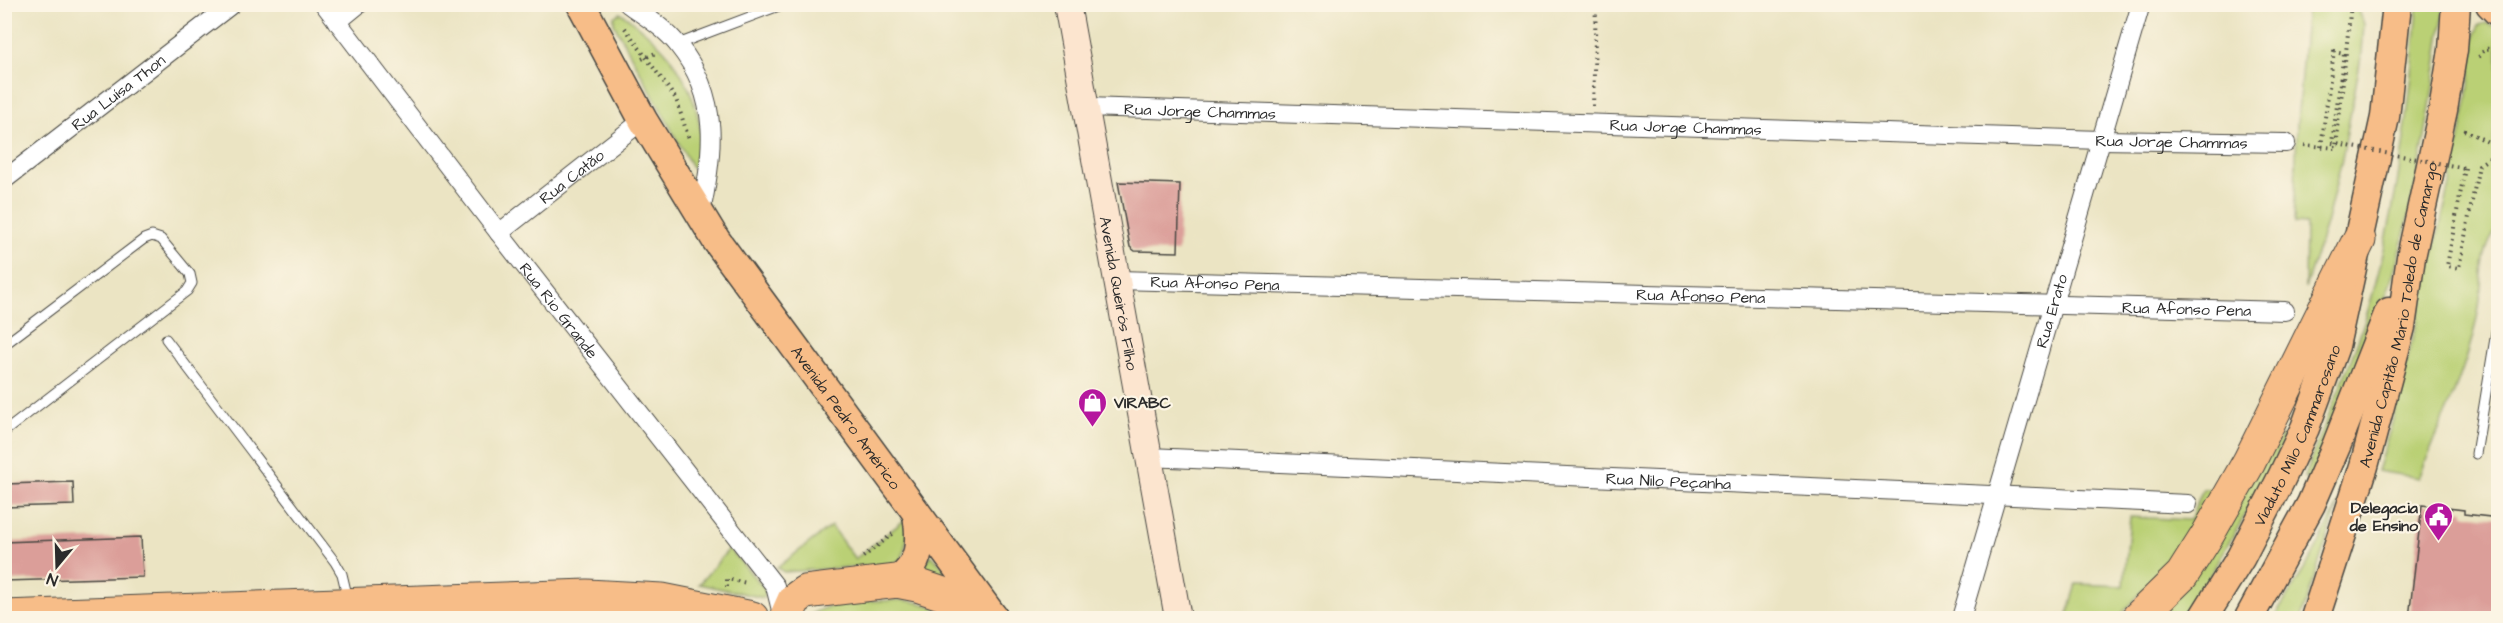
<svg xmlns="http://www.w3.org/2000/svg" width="2503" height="623" viewBox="0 0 2503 623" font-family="'Architects Daughter',sans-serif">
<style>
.green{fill:#bad075;stroke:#727e50;stroke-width:1.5}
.building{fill:#db9e99}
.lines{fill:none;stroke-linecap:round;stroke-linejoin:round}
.lane-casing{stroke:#484742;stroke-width:11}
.street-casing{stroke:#484742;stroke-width:20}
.secondary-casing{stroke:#484742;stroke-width:28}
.primary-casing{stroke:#484742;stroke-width:31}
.highway-casing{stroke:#484742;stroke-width:35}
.path{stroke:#484742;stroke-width:4;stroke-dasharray:1.5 4.5;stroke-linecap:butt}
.lane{stroke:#fff;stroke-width:9}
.street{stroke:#fff;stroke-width:18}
.secondary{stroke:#fce5cf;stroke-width:26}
.primary{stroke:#f7bd88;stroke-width:28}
.highway{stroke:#f7bd88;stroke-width:33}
.path-bridge{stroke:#484742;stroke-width:4;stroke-dasharray:1.5 4.5;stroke-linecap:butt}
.labels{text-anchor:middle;stroke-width:4.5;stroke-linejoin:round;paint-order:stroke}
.street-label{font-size:16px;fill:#2b2b2b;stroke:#fcf5e5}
.poi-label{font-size:16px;font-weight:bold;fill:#2b2b2b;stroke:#fcf5e5;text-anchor:start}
</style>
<rect width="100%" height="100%" fill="#fcf5e5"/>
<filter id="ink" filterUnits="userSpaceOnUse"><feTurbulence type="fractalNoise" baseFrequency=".0167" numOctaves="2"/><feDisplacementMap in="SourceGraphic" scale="12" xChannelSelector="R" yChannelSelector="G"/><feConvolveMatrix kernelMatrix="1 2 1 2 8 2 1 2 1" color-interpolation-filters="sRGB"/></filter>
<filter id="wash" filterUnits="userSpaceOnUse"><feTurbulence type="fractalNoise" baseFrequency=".008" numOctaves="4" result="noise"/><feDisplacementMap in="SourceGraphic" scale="24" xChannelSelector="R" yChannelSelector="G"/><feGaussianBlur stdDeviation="1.35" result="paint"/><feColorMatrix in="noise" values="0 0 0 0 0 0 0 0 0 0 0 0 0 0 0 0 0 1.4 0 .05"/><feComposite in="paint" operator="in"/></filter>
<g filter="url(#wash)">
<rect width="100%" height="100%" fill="#ebe4c3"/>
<g class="green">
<path d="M2307,5H2350L2359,11L2364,24L2362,52L2341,164L2326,224L2305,288L2306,224L2294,223L2297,124Z"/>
<path d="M2418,5H2442L2444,8C2433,94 2420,180 2396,264C2375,338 2342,409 2313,481L2304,477C2327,416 2356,356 2373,293C2399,199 2411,102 2418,5Z"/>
<path d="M620,13C628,16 635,24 642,29C676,56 697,93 701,136C702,146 703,158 699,168L692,167L614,24V17Z"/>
<path d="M2486,23L2498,27V106L2494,140L2498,166V229C2480,244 2482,286 2479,308C2468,368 2441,423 2419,478L2377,471L2392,423L2451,181L2467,102L2475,34L2479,25Z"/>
<path d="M2282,435L2285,437L2268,476L2185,618H2158Z"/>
<path d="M2203,489L2221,490L2185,543L2118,618H2067L2077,584L2124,586L2130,517L2190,520Z"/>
<path d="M2339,502L2301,618H2274L2312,557Z"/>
<path d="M906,519L910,526L902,559L892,564L784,572L777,568L831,526L855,559Z"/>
<path d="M729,549L766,590L764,598L699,584Z"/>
<path d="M931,555L956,581L920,572Z"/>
<path d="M898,600C920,601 940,608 960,618L811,617L812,614C836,599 870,602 898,600Z"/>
</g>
<g id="blocks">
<g class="building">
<path d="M1118,182L1180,184L1178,252L1135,251L1130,247Z"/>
<path d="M73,482L74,505L4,507V484Z"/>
<path d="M2422,505L2464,510V514L2499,518V618H2409Z"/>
<path d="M141,537L143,577L4,581V542Z"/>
</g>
</g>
</g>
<g filter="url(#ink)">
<use href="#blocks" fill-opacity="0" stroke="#484742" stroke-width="1.5"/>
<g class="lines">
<defs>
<g id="lane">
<path d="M678,44L784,4"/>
<path d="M166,339L335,562L342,574L348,599"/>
<path d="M4,345L144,239L152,236L161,239L190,274L192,283L187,291L4,432"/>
<path d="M2476,454L2498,320"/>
</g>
<g id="street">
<path id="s1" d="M324,4L499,233L775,586L783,618"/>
<path d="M628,4C646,17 665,28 678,45C721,98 714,154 700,216"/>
<path d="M337,22L359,4"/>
<path id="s2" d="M1086,107L2101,140L2286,143"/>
<path id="s3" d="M4,180L232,4"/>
<path id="s4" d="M499,233L643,120"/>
<path id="s5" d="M1117,280L2285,311"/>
<path id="s6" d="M1149,457L2188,504"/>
<path id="s7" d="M1961,618L2141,4"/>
</g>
<g id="secondary">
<path id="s8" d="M1067,4L1178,618"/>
</g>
<g id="primary">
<path id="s9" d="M581,4L643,120L716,240L994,618"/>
<path d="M2490,4L2498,12"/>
<path d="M897,581C922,564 921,541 917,514"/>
<path id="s10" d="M2203,618L2241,557L2280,481L2305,428L2335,346L2385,117L2397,4"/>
<path d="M2249,618L2311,504L2337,444L2389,312"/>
<path id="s11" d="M2315,618L2364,466L2401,327L2411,257L2443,110L2453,50L2456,4"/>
</g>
<g id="highway">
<path d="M4,617L587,596L662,600L752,618"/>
<path d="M786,618L794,600L805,592L897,581L917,585L958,599L991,618"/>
<path d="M2138,618L2182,575L2208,534L2249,462L2359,240"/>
</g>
</defs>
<use href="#lane" class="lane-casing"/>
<use href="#street" class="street-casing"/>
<use href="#secondary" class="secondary-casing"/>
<use href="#primary" class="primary-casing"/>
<use href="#highway" class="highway-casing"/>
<g class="path">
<path d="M625,28L676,99L689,139"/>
<path d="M2479,57L2485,49L2498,48"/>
<path d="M642,59L658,52"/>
<path d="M1593,106L1596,4"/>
<path d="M2464,130L2498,147"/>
<path d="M2304,145L2336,148L2351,4"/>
<path d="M2321,147L2334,51L2344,53L2332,143"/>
<path d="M2465,168L2447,266L2459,268L2479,165L2498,152"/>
<path d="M863,557L895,532"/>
<path d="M727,587V579L747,583"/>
<path d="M857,614L867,618"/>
</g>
<use href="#lane" class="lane"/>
<use href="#street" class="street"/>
<use href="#secondary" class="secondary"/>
<use href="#primary" class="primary"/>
<use href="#highway" class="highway"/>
<path class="path-bridge" d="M2332,143L2465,168"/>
</g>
</g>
<defs>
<symbol id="shop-pin" viewBox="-11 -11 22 30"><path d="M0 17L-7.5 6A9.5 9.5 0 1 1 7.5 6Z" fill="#b5179e" stroke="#fcf5e5"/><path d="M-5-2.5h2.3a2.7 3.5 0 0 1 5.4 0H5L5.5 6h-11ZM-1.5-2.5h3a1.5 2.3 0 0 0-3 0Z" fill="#fff"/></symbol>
<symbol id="civic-pin" viewBox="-11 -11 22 30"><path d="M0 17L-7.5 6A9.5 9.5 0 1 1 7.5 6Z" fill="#b5179e" stroke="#fcf5e5"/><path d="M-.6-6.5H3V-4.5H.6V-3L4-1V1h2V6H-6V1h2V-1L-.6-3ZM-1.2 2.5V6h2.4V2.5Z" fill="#fff"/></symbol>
</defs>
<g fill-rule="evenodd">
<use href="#shop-pin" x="1076" y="386" width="33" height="45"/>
<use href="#civic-pin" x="2422" y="500" width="33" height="45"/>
</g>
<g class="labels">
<g class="street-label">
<text dy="6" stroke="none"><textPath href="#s3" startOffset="144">Rua Luísa Thon</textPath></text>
<text dy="6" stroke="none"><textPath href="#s2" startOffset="114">Rua Jorge Chammas</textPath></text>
<text dy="6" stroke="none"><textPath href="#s2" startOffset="600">Rua Jorge Chammas</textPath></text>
<text dy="6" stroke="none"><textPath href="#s2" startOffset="1086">Rua Jorge Chammas</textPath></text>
<text dy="6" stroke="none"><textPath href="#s4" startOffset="92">Rua Catão</textPath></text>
<text dy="6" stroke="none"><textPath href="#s5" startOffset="98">Rua Afonso Pena</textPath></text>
<text dy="6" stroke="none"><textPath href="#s8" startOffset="294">Avenida Queirós Filho</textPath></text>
<text dy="6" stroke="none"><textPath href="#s5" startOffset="584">Rua Afonso Pena</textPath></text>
<text dy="6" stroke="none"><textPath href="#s5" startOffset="1070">Rua Afonso Pena</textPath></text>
<text dy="6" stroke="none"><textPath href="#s1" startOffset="386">Rua Rio Grande</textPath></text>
<text dy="6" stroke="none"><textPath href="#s7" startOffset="320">Rua Erato</textPath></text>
<text dy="6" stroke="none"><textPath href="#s11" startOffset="315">Avenida Capitão Mário Toledo de Camargo</textPath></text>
<text dy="6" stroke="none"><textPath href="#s9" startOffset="492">Avenida Pedro Américo</textPath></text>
<text dy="6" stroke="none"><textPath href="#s10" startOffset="206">Viaduto Milo Cammarosano</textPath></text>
<text dy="6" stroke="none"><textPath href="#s6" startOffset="520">Rua Nilo Peçanha</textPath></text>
</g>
<g class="poi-label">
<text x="1114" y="408">VIRABC</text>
<text x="2418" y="513" text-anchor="end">Delegacia<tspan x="2418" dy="18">de Ensino</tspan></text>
</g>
</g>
<rect width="2503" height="623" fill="none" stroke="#fcf5e5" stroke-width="24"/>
<g transform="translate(57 566) rotate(199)" stroke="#fcf5e5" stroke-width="4.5" paint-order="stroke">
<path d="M0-4.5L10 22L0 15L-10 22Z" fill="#2b2b2b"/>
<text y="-9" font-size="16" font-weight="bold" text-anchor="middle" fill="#2b2b2b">N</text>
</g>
</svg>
